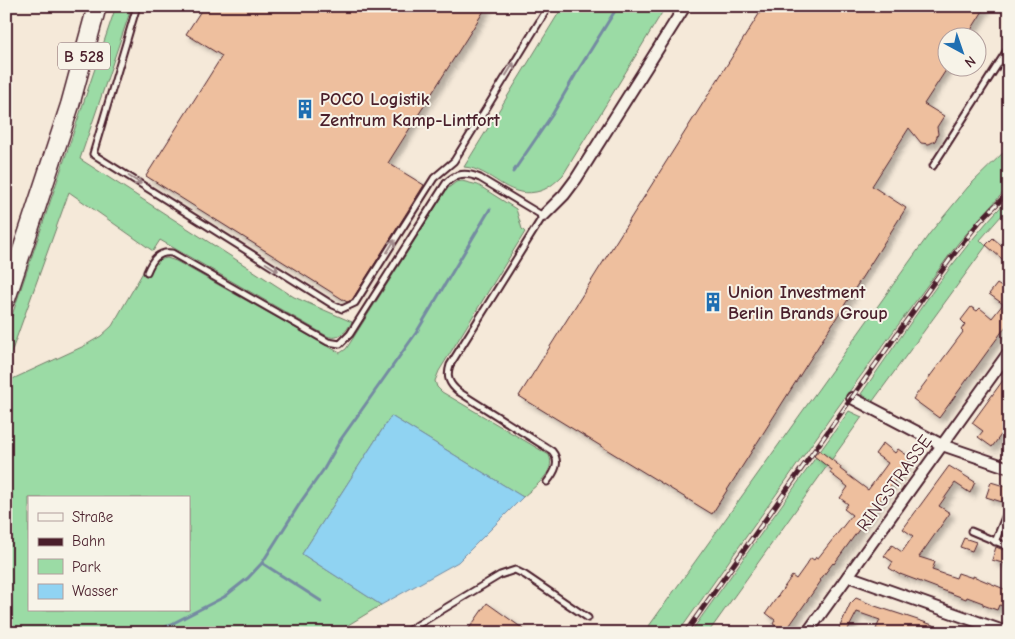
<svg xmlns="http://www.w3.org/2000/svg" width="1015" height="639" viewBox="0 0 1015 639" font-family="'Comic Neue',sans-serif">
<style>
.green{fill:#9bdba5;stroke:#727d68;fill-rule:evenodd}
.water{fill:#90d3f2;stroke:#748ba2}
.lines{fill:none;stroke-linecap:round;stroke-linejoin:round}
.stream{stroke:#748ba2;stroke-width:3}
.building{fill:#eebf9e;stroke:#4a1f2b;filter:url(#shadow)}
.service-casing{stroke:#4a1f2b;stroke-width:9}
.minor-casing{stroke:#4a1f2b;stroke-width:14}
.trunk-casing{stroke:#4a1f2b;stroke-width:21}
.service{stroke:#f7f3e8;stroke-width:5}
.minor{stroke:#f7f3e8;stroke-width:10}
.trunk{stroke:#f7f3e8;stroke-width:18}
.rail-casing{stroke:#4a1f2b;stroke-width:5}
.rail{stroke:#f7f3e8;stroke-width:3;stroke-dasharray:9;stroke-linecap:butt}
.oneway{stroke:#a0898a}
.labels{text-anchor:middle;stroke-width:4;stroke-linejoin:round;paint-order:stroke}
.shield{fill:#f7f3e8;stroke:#7e5f64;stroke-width:1}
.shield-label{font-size:16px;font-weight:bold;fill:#4a1f2b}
.poi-label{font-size:18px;font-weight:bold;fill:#4a1f2b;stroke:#f7f3e8;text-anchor:start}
.street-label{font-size:18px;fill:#4a1f2b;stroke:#f7f3e8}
</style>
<defs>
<filter id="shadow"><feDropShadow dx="4.5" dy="4.5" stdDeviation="2.5" flood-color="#0004"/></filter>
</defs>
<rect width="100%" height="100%" fill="#f5e9d9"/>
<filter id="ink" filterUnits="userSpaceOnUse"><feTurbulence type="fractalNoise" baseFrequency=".02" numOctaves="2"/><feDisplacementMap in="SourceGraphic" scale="10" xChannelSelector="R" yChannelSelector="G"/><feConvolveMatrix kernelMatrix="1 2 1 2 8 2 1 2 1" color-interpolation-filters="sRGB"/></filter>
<g filter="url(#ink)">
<g class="green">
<path d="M116,6H132L80,159L294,297L352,322C346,331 340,341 327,336L160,240L153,251L69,192L6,367V333Z"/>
<path d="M563,6H666L563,175C555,183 547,190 536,192C506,198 492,169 464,167Z"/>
<path d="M1009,147V186L959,242L838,407L678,633H644L930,233L968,187Z"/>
<path d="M462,181L478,185L516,209L522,229L525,232L439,371L435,381L437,387L442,392L549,455C557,472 534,487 523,497L391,416L302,554L381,605L335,633H6V382L84,346L101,336L112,326L146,267L151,270L158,260L167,258L176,261L340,353L346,349L350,343L447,189L456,182ZM29,498H189V610H29Z"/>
<path d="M1009,198V207L980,240L986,246L873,401L861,394C908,328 952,257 1009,198Z"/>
<path d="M849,411L862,417L708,633H690Z"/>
</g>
<path class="water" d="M391,416L523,497L458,562L381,605L302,554Z"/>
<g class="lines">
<g class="stream">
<path d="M513,172L552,115L577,72L618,6"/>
<path d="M262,563L321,601"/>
<path d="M154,633L224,597L248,578L262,563L302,500L324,469L341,439L416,333L490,209"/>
</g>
</g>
<g class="building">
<path d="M204,6H487L388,163L424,185L352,300L347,302L146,176L222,56L186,34Z"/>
<path d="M764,6H986L966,38H948V67L924,104L944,116L937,127L938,134L935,141L929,144L921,143L909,128L872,186L906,208L712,514L519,396Z"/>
<path d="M993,238L1009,252V265L986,245Z"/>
<path d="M997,284L1009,292V322L939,418L913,399L963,332L961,330L965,324L961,320L971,307L977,311L980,308L992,318L1003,304L989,294Z"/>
<path d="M1009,372V424L992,447L978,437L983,431L972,423Z"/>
<path d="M883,443L895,453L898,449L911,458L834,564L833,563L820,580L821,581L785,632L773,624L775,620L766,613L792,576L796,579L811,558L814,560L816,557L818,558L852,515L844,509L848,504L840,498L848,487L830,473L832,470L814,456L819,450L841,467L840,469L868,490L888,463L875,454Z"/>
<path d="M949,466L975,482L970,493L955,483L939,506L950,513L919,557L935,562L932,570L956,578L958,573L973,578V576L1009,591V607L999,605L997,610L983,605V603L967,597L966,599L900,574V575L889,568L893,562L884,556L892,545L902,552L913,536L903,529Z"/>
<path d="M991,482L1007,487L1002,502L986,497Z"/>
<path d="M964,538L976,542L972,551L960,547Z"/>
<path d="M996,547L1009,552V565L992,560Z"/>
<path d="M856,598L875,606L930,624L951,633H887L876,629L880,620L857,612L846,633H837L850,604Z"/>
<path d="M487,603L529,633H466Z"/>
</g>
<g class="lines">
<defs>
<g id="service">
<path d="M137,6L93,154L333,305L342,309L355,303L434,178L454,161L549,6"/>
<path d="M933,166L1009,47"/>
<path d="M147,272C152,260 158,251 172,253L328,342L340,344L350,334L446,183C456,173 466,172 480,178L543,216L450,365C446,377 449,384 459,392L552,451C561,462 555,472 547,482"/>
<path d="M971,531L1009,547"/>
<path d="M995,542L1009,507"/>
<path d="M404,633L500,575L515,570L525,575L588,618"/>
</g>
<g id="minor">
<path d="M543,216L564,195L576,179L685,6"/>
<path d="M852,398L942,445L1009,468"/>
<path d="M848,576L1009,633"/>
<path d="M807,633L1009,352"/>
</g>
<path id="trunk" d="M6,299L70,105L97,6"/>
</defs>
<use href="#service" class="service-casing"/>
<use href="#minor" class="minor-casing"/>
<use href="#trunk" class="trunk-casing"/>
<use href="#service" class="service"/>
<use href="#minor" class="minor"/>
<use href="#trunk" class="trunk"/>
<defs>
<path id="rail" d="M685,633L951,258L980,221L1009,192"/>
</defs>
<use href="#rail" class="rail-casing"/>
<use href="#rail" class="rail"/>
</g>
<defs><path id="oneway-shaft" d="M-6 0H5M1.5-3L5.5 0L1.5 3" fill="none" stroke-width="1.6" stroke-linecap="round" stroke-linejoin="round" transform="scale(1.25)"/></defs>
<g class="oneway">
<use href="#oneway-shaft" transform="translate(510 69) rotate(-58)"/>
<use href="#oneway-shaft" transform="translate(135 180) rotate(32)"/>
<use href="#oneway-shaft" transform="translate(391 246) rotate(-58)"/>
<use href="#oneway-shaft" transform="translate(272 267) rotate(32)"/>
</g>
</g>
<defs>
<symbol id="building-bare" viewBox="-9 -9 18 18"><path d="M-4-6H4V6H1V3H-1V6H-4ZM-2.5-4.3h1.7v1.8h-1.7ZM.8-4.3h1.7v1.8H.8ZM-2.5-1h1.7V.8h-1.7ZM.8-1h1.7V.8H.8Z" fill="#1f6fb2" stroke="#f7f3e8" stroke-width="2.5" paint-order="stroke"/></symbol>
</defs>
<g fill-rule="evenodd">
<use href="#building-bare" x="291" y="95" width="28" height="28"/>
<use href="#building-bare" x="699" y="288" width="28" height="28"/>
</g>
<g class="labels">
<rect class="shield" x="58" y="42.5" width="52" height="27" rx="4"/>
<g class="shield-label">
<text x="84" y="62">B 528</text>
</g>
<g class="poi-label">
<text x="320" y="105">POCO Logistik<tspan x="320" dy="21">Zentrum Kamp-Lintfort</tspan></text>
<text x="728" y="298">Union Investment<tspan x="728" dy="21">Berlin Brands Group</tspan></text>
</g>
<g class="street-label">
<text transform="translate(894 483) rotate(-54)" y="6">RINGSTRASSE</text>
</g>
</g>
<rect width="1015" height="639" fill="none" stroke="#f7f3e8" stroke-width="25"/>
<rect x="12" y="12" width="990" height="614" fill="none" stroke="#4a1f2b" stroke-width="2" filter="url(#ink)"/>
<rect x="28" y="496" width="162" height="115" fill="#f7f3e8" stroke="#b29e9c"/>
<rect x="38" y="513" width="25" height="8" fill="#f7f3e8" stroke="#b29e9c"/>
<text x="72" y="522" font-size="15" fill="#4a1f2b">Straße</text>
<rect x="38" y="538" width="25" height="8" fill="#4a1f2b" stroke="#b29e9c"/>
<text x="72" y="546" font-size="15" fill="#4a1f2b">Bahn</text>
<rect x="38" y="559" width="25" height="15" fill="#9bdba5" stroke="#b29e9c"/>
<text x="72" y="572" font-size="15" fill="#4a1f2b">Park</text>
<rect x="38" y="584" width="25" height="15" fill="#90d3f2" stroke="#b29e9c"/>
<text x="72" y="596" font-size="15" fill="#4a1f2b">Wasser</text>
<g transform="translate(962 52) rotate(140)"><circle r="24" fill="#f7f3e8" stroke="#b29e9c"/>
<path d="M0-4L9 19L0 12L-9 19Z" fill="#1f6fb2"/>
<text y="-8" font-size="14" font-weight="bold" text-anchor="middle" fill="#4a1f2b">N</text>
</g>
</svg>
